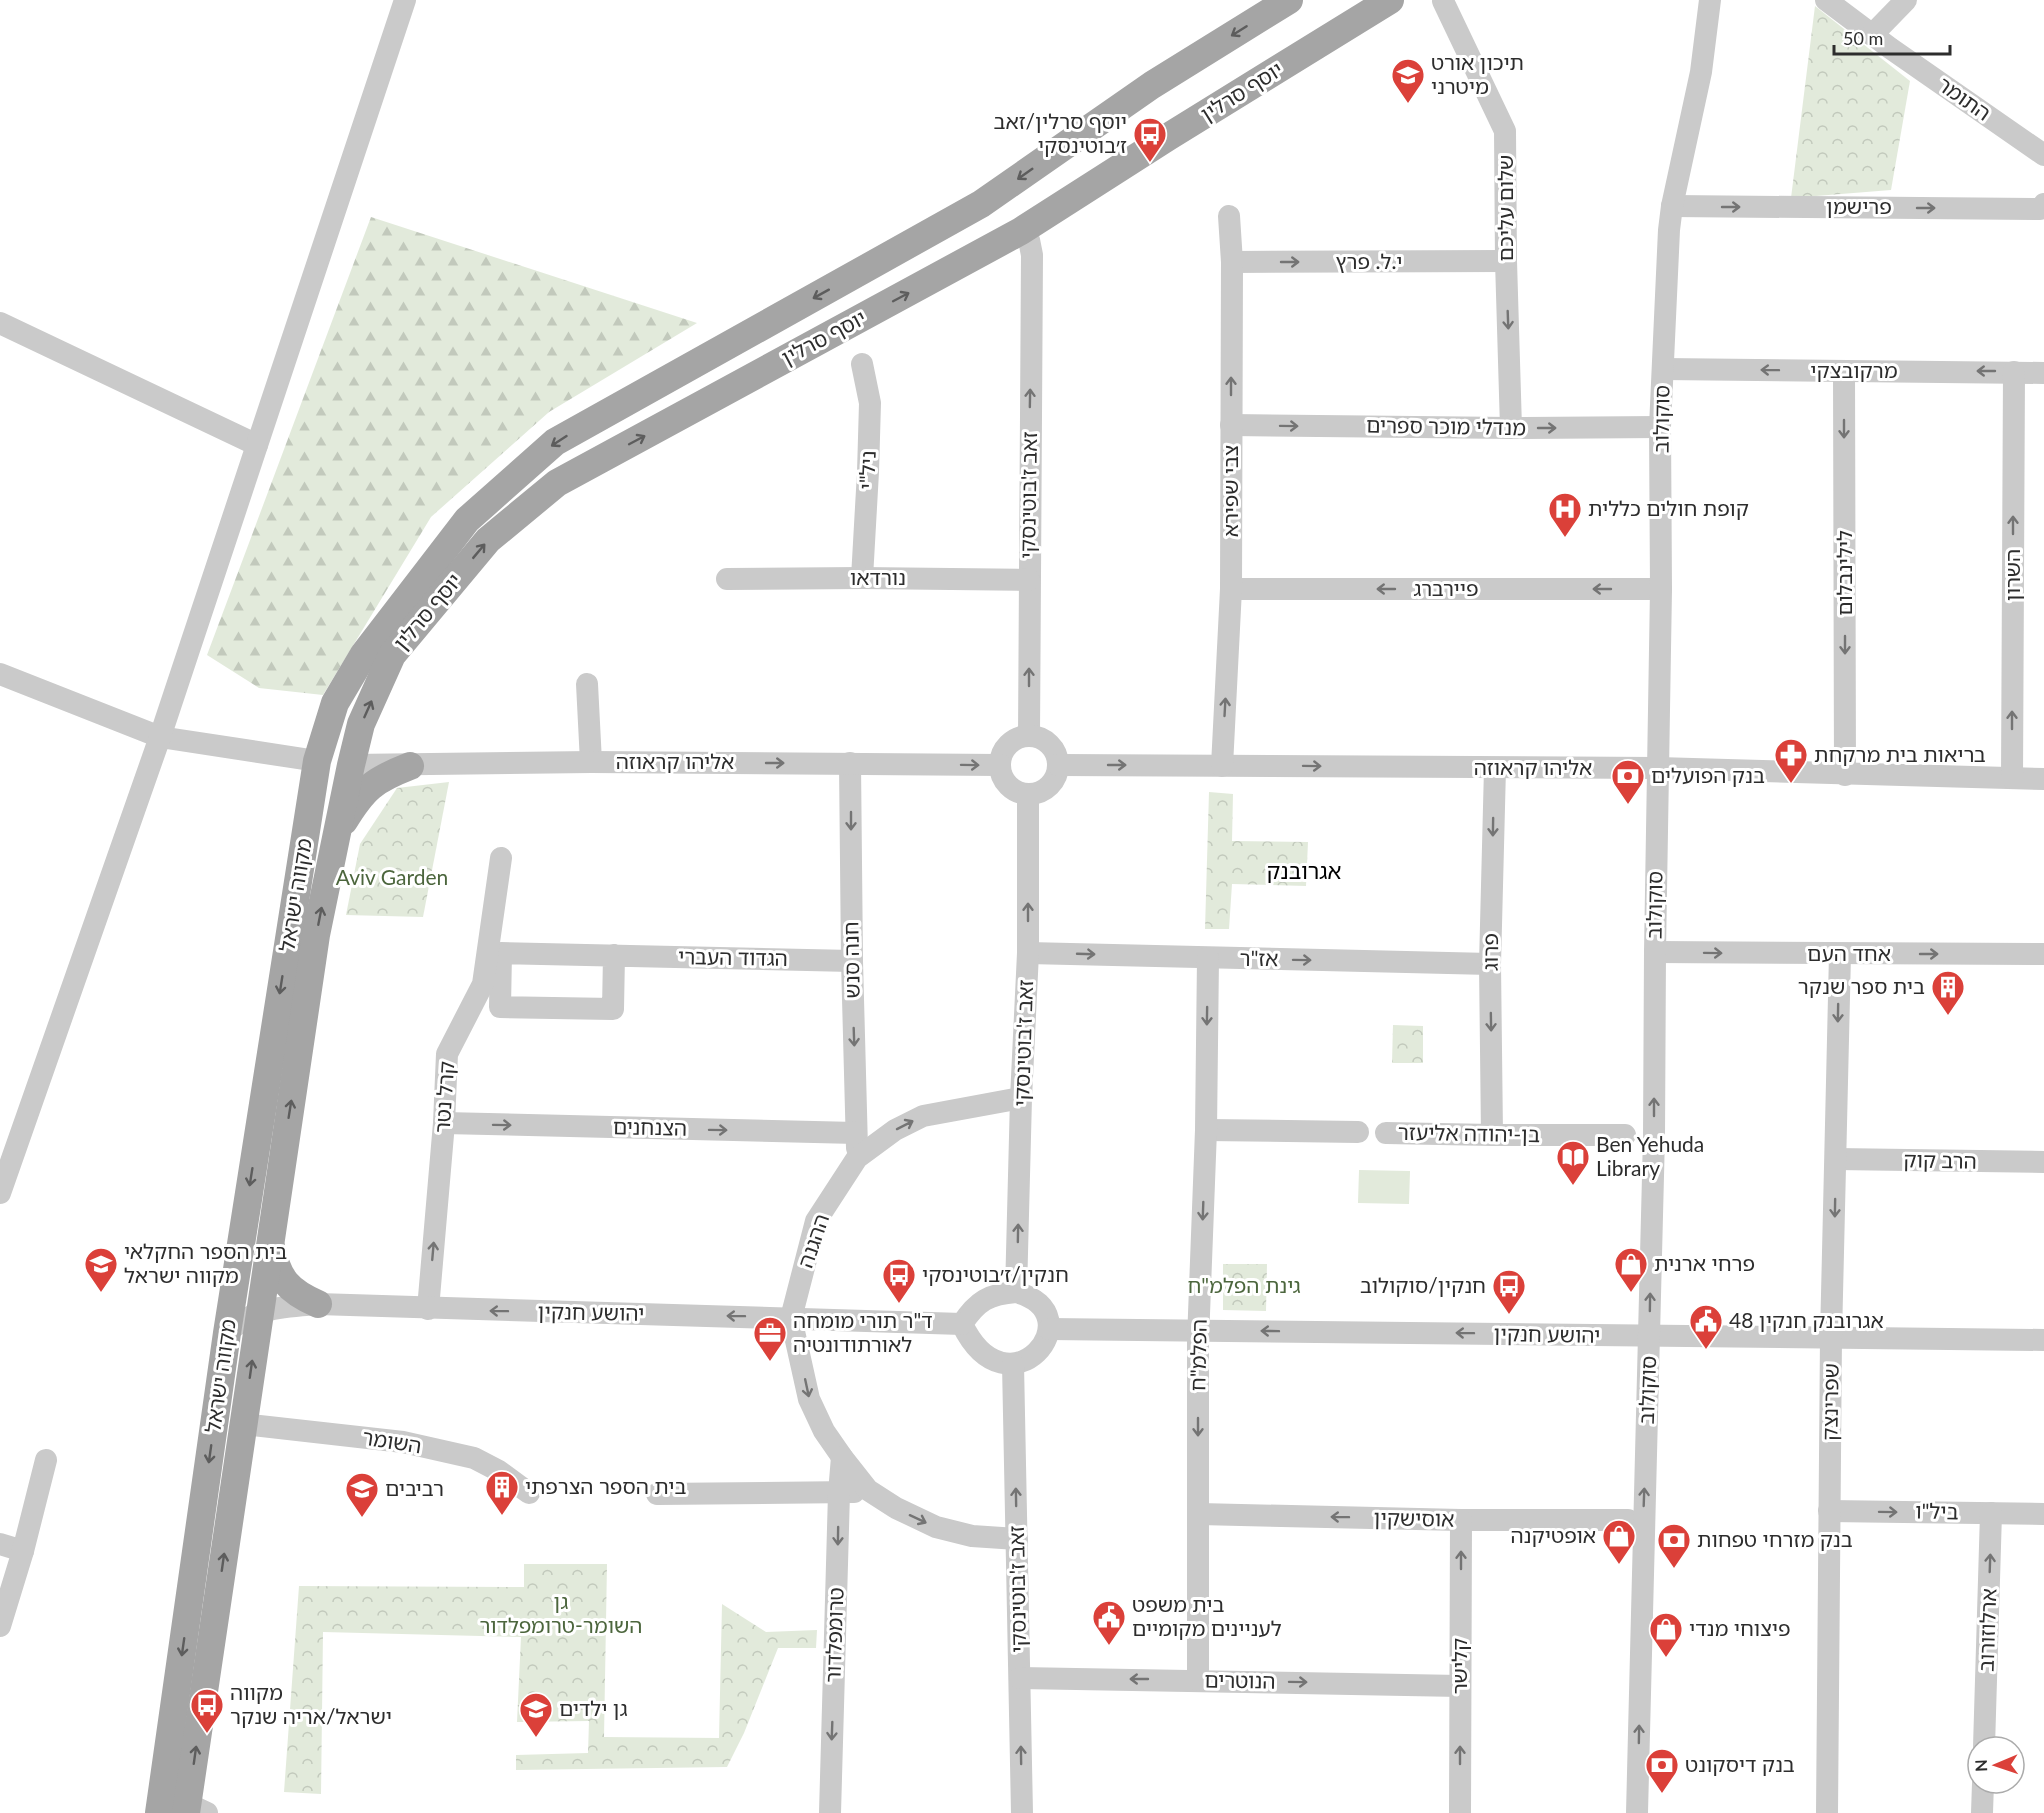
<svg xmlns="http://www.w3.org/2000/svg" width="2044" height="1813" viewBox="0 0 2044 1813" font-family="Lato,'Noto Sans Hebrew',sans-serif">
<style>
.grass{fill:#e2eadb}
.forest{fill:url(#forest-firs)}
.park{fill:url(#park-crowns)}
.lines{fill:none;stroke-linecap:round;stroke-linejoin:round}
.minor{stroke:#cacaca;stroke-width:22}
.major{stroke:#a5a5a5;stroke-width:28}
.oneway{stroke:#5d5d5d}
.oneway2{stroke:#747474}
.labels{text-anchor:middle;stroke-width:6;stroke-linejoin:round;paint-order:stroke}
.poi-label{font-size:21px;fill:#2d2d2d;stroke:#fff;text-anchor:start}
.street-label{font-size:21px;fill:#2d2d2d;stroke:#fff}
.park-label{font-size:21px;fill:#4c663d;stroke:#fff}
.neighbourhood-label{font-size:22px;fill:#000;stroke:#fff}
</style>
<defs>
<pattern id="forest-firs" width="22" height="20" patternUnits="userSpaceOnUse" patternTransform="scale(1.5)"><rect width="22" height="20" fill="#e2eadb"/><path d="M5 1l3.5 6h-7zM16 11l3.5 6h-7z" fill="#c2c9bc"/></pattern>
<pattern id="park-crowns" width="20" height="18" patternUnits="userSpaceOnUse" patternTransform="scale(1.5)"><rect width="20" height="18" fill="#e2eadb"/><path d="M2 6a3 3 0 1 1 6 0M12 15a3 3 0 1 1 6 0" fill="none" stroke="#c2c9bc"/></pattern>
</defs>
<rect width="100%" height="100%" fill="#fff"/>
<path class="grass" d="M1359,1170L1410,1171L1409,1204L1358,1203Z"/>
<path class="forest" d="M371,217L697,323L549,412L431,517L323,695L259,688L207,655Z"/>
<g class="park">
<path d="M1815,6L1910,81L1891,190L1791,198Z"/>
<path d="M449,782L423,917L346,915L360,844L397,788Z"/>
<path d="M1209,792L1233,794L1232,841L1308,842L1306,886L1232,884L1229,929H1205Z"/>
<path d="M1393,1025L1423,1026V1063H1392Z"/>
<path d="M1223,1264H1267L1266,1311L1223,1310Z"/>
<path d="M524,1564H607L604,1737L719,1738L722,1604L766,1632L817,1630L816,1648H778L744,1733L727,1767L516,1770V1755L588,1753L589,1721L517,1722L521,1637L323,1632L321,1794L284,1792L299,1586L524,1587Z"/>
</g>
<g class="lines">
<g class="minor">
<path d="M1826,0L1890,48L2044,155"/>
<path d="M1443,1L1505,131L1506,261L1511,428"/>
<path d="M1872,35L1906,0"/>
<path d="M1672,206L2040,209L2044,204"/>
<path d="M1021,231L1029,240L1032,255L1029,736"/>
<path d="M1232,262L1506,261"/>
<path d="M0,323L257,445"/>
<path d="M1663,369L2044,373"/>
<path d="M1844,371L1845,775"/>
<path d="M1231,425L1511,428L1660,427"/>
<path d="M862,578L868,472L870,403L862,364"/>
<path d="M727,579L862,578L1029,580"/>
<path d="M1231,589H1661"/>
<path d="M0,674L160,737L317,761"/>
<path d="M587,684L591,762"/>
<circle cx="1029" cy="765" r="29"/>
<path d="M850,763L852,961L857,1148"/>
<path d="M351,765L591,762L1000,765"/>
<path d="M1058,765L1658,768L2044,779"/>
<path d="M1222,766L1231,589L1232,262L1229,216"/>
<path d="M2012,778L2014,372"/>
<path d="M1655,952L2044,954"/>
<path d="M1028,953L1490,964"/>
<path d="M614,955L613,1009L500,1007L501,953L852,961"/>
<path d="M444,1123L856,1133"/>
<path d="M1206,1130L1358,1132"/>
<path d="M1386,1133L1492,1135H1625"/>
<path d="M1492,1135L1490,964L1495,768"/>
<path d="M1836,1159L2044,1162"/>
<path d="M0,1193L160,737L405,0"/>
<path d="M1016,1292L1021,1098L1028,953V795"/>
<path d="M1016,1292C1097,1314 1008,1420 962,1324C977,1301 989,1294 1016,1292Z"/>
<path d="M428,1309L444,1123L447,1054L483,984L501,858"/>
<path d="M1049,1329L2044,1340"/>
<path d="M227,1333C254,1307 282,1307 318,1304L962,1324"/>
<path d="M1013,1364L1022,1813"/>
<path d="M243,1424L403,1442L474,1458L499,1471L529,1493"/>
<path d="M657,1494L854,1492"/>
<path d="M1829,1511L2044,1514"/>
<path d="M1199,1514L1461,1520H1628"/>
<path d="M1017,1539L972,1536L936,1527L896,1508L868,1490L842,1457L824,1431L809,1399L791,1318L816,1221L857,1158L895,1130L923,1116L1021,1098"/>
<path d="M0,1544L23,1551"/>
<path d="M0,1626L23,1551L46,1460"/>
<path d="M1020,1678L1460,1686"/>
<path d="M1198,1680V1340L1206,1130L1208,958"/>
<path d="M1984,1747L1991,1513"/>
<path d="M176,1793L188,1804L207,1813"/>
<path d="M830,1813L839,1493L842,1457"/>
<path d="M1460,1813L1461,1520"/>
<path d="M1637,1813L1654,1136L1655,952L1661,589L1660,427L1669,230L1672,206L1701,72L1710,0"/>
<path d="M1827,1813L1831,1337L1840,954"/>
<path d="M1982,1813L1983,1783"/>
</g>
<g class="major">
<path d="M344,821C364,788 374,780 410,766"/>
<path d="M271,1247C278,1279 288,1291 318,1304"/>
<path d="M159,1813L227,1333L317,761L335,703L364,654L467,520L555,442L981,204L1152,85L1289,0"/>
<path d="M186,1813L316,935L351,765L361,724L392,655L488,540L557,483L1021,231L1168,137L1390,0"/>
</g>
</g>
<defs><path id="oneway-shaft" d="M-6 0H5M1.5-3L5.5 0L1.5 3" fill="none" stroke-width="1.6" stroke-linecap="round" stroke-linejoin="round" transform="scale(1.5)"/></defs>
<g class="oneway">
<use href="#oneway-shaft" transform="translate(1239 31) rotate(148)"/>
<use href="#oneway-shaft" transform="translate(1025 174) rotate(145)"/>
<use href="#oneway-shaft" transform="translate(821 294) rotate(151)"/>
<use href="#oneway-shaft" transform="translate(901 297) rotate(-28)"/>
<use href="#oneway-shaft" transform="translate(637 440) rotate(-28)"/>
<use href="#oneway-shaft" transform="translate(559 441) rotate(147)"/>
<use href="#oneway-shaft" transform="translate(479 551) rotate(-50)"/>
<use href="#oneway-shaft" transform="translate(368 709) rotate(-66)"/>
<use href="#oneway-shaft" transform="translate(320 916) rotate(-79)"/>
<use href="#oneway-shaft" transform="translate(281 985) rotate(99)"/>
<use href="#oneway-shaft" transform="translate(290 1109) rotate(-81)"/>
<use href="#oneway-shaft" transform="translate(251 1177) rotate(99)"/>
<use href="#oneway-shaft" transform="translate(251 1369) rotate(-82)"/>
<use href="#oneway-shaft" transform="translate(210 1454) rotate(98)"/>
<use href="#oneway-shaft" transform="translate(223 1562) rotate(-82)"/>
<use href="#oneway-shaft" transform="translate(183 1647) rotate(98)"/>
<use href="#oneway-shaft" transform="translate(195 1755) rotate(-82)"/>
</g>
<g class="oneway2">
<use href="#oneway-shaft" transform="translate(1731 207)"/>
<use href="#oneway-shaft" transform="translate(1926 208)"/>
<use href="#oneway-shaft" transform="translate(1290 262)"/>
<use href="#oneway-shaft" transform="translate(1508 320) rotate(88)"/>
<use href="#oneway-shaft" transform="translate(1770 370) rotate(-179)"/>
<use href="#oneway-shaft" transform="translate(1986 371) rotate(-180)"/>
<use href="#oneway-shaft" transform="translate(1231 386) rotate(-90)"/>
<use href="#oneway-shaft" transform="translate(1030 398) rotate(-89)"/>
<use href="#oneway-shaft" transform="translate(1289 426) rotate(1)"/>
<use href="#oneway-shaft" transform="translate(1547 428)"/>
<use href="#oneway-shaft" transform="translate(1844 429) rotate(90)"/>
<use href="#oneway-shaft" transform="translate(2013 525) rotate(-90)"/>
<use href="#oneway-shaft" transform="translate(1386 589) rotate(180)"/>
<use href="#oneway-shaft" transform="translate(1602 589) rotate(180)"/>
<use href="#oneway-shaft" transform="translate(1845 645) rotate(90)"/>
<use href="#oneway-shaft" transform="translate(1029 677) rotate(-90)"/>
<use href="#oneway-shaft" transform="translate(1225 707) rotate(-87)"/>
<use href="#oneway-shaft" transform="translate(2012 720) rotate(-90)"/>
<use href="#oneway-shaft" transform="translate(775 763)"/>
<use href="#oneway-shaft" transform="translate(970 765) rotate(1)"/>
<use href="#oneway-shaft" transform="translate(1117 765)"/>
<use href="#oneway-shaft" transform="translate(1312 766) rotate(1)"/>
<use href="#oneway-shaft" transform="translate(851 821) rotate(90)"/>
<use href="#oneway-shaft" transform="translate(1493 827) rotate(91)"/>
<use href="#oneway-shaft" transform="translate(1028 912) rotate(-90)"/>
<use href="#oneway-shaft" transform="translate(1713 953) rotate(1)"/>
<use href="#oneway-shaft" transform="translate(1086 954) rotate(2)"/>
<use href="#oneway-shaft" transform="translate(1929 954)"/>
<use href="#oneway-shaft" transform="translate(1302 960) rotate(1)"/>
<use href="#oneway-shaft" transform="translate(1838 1013) rotate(91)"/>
<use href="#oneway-shaft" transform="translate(1207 1016) rotate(91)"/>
<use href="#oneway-shaft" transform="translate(1491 1022) rotate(89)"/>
<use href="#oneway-shaft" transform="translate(854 1037) rotate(88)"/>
<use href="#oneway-shaft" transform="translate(1654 1107) rotate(-90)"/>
<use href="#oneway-shaft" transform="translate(502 1125) rotate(1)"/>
<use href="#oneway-shaft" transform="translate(905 1125) rotate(-27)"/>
<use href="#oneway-shaft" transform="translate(718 1130) rotate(1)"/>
<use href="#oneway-shaft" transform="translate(1835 1208) rotate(91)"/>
<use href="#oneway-shaft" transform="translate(1203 1211) rotate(92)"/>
<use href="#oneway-shaft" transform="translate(1018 1233) rotate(-89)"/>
<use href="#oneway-shaft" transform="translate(433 1251) rotate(-85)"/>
<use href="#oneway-shaft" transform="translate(1650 1302) rotate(-89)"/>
<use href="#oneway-shaft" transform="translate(499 1311) rotate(-179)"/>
<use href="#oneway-shaft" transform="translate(736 1316) rotate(-179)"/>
<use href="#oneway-shaft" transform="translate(1270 1331) rotate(-179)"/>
<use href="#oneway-shaft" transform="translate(1465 1333) rotate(-179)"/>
<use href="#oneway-shaft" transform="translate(807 1388) rotate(78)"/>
<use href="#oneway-shaft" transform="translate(1198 1427) rotate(90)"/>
<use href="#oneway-shaft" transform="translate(1016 1497) rotate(-91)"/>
<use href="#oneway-shaft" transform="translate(1644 1497) rotate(-88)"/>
<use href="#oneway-shaft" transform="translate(1888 1512) rotate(1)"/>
<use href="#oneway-shaft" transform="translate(1340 1517) rotate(-179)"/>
<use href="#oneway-shaft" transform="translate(918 1519) rotate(25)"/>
<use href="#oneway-shaft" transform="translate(838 1536) rotate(91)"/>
<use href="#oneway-shaft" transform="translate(1461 1560) rotate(-90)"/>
<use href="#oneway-shaft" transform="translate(1990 1563) rotate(-88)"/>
<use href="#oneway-shaft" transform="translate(1139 1679) rotate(-180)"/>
<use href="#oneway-shaft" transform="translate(1298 1682) rotate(1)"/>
<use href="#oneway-shaft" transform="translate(832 1731) rotate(92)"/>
<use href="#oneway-shaft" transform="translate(1639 1734) rotate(-89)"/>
<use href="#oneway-shaft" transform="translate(1021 1755) rotate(-91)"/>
<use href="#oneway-shaft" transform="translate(1460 1755) rotate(-90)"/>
</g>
<defs>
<symbol id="school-pin" viewBox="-11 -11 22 30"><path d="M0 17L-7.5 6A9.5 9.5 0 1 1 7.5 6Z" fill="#db4039" stroke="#fff"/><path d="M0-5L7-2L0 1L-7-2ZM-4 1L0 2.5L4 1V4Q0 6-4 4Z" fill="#fff"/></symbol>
<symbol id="bus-pin" viewBox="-11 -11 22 30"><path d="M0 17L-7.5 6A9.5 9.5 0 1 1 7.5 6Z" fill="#db4039" stroke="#fff"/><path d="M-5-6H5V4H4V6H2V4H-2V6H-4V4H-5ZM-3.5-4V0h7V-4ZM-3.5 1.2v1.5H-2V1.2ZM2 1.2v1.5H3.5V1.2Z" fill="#fff"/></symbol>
<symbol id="hospital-pin" viewBox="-11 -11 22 30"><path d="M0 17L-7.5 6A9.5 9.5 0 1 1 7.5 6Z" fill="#db4039" stroke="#fff"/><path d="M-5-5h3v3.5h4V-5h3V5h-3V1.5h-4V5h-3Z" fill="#fff"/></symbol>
<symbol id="pharmacy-pin" viewBox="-11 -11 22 30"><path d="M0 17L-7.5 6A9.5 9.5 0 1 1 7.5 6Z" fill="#db4039" stroke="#fff"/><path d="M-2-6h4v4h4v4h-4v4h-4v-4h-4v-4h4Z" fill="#fff"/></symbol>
<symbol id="bank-pin" viewBox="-11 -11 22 30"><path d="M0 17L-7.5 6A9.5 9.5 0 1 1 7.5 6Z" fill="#db4039" stroke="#fff"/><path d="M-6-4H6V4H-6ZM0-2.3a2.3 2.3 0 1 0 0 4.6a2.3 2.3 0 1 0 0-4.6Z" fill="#fff"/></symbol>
<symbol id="building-pin" viewBox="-11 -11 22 30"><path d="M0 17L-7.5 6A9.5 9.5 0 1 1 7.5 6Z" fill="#db4039" stroke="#fff"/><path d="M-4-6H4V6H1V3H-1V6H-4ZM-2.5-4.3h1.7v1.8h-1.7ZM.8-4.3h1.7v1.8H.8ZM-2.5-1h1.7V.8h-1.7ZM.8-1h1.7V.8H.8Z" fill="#fff"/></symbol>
<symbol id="library-pin" viewBox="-11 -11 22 30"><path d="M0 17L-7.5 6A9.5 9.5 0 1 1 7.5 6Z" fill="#db4039" stroke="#fff"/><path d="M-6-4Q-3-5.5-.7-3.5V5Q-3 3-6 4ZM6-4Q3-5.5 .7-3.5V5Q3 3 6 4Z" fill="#fff"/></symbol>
<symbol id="shop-pin" viewBox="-11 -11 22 30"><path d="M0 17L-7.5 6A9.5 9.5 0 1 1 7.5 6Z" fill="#db4039" stroke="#fff"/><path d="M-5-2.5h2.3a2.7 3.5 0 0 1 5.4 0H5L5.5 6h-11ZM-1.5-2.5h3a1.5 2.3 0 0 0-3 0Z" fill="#fff"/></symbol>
<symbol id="civic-pin" viewBox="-11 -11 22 30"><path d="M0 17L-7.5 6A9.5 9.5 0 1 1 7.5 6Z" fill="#db4039" stroke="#fff"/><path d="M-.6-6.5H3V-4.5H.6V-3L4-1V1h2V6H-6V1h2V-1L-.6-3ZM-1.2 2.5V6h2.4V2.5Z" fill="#fff"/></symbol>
<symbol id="office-pin" viewBox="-11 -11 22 30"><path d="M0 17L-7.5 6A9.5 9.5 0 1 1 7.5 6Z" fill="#db4039" stroke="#fff"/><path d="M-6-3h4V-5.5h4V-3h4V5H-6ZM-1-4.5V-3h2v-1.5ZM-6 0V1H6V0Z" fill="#fff"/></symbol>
</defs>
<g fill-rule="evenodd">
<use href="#school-pin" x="1389" y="56" width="38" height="52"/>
<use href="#bus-pin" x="1131" y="115" width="38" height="52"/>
<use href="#hospital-pin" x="1546" y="490" width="38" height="52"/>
<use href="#pharmacy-pin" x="1772" y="736" width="38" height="52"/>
<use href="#bank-pin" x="1609" y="757" width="38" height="52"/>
<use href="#building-pin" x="1929" y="968" width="38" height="52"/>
<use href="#library-pin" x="1554" y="1138" width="38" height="52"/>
<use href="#school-pin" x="82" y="1245" width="38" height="52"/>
<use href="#shop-pin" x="1612" y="1245" width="38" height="52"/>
<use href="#bus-pin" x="880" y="1256" width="38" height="52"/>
<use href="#bus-pin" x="1490" y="1267" width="38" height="52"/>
<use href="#civic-pin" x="1687" y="1302" width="38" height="52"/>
<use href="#office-pin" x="751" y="1314" width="38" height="52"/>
<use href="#building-pin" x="483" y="1468" width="38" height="52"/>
<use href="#school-pin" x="343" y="1470" width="38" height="52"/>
<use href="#shop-pin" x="1600" y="1517" width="38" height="52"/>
<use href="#bank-pin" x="1655" y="1521" width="38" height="52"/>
<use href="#civic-pin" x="1090" y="1598" width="38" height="52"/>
<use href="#shop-pin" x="1647" y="1610" width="38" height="52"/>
<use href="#bus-pin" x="188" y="1686" width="38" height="52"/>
<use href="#school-pin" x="517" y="1690" width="38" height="52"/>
<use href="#bank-pin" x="1643" y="1746" width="38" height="52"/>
</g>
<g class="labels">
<g class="poi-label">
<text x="1431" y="70">תיכון אורט<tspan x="1431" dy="24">מיטרני</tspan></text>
<text x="1127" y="129" text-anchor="end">יוסף סרלין/זאב<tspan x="1127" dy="24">ז׳בוטינסקי</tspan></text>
<text x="1588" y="516">קופת חולים כללית</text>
<text x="1814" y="762">בריאות בית מרקחת</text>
<text x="1651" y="783">בנק הפועלים</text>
<text x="1925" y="994" text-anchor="end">בית ספר שנקר</text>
<text x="1596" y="1152">Ben Yehuda<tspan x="1596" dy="24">Library</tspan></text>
<text x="124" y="1259">בית הספר החקלאי<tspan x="124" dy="24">מקווה ישראל</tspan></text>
<text x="1654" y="1271">פרחי ארנית</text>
<text x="922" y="1282">חנקין/ז׳בוטינסקי</text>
<text x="1486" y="1293" text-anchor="end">חנקין/סוקולוב</text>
<text x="793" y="1328">ד"ר תורי מומחה<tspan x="793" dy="24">לאורתודונטיה</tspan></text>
<text x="1729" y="1328">אגרובנק חנקין 48</text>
<text x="525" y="1494">בית הספר הצרפתי</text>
<text x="385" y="1496">רביבים</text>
<text x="1596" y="1543" text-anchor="end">אופטיקנה</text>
<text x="1697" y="1547">בנק מזרחי טפחות</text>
<text x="1132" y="1612">בית משפט<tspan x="1132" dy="24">לעניינים מקומיים</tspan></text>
<text x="1689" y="1636">פיצוחי מנדי</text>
<text x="230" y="1700">מקווה<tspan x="230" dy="24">ישראל/אריה שנקר</tspan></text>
<text x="559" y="1716">גן ילדים</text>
<text x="1685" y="1772">בנק דיסקונט</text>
</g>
<g class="street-label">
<text transform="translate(1242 92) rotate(-32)" y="7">יוסף סרלין</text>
<text transform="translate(1964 99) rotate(35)" y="7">התומר</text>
<text x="1859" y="214">פרישמן</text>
<text transform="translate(1506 208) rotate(-90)" y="7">שלום עליכם</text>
<text x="1369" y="269">י.ל. פרץ</text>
<text transform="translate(824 338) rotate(-28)" y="7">יוסף סרלין</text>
<text x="1854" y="378">מרקובצקי</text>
<text transform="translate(1662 419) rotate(-89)" y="7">סוקולוב</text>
<text transform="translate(1446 427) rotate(1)" y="7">מנדלי מוכר ספרים</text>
<text transform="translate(868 470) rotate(-88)" y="7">ניל"י</text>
<text transform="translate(1231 491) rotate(-90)" y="7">צבי שפירא</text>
<text transform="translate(1029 495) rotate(-89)" y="7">זאב ז'בוטינסקי</text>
<text transform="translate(1845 573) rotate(-90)" y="7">לילינבלום</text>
<text transform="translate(2013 575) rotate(-90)" y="7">השרון</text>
<text x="878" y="585">נורדאו</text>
<text x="1446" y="596">פיירברג</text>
<text transform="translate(428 612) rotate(-50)" y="7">יוסף סרלין</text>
<text x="675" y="769">אליהו קראוזה</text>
<text x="1533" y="775">אליהו קראוזה</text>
<text transform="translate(296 895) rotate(-81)" y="7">מקווה ישראל</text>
<text transform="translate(1655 905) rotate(-89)" y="7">סוקולוב</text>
<text transform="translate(1491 952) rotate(-89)" y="7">פרוג</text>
<text x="1849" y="961">אחד העם</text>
<text transform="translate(733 958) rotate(1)" y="7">הגדוד העברי</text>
<text transform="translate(1259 959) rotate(1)" y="7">אז"ר</text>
<text transform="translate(852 960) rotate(-91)" y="7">חנה סנש</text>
<text transform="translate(1024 1043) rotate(-88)" y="7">זאב ז'בוטינסקי</text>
<text transform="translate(445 1097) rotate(-86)" y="7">קרל נטר</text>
<text transform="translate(650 1128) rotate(1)" y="7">הצנחנים</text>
<text transform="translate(1469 1134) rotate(1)" y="7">בן-יהודה אליעזר</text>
<text transform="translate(1940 1161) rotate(1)" y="7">הרב קוק</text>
<text transform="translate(814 1241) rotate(-71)" y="7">ההגנה</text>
<text transform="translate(591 1313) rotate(1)" y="7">יהושע חנקין</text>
<text transform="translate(1547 1335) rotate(1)" y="7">יהושע חנקין</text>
<text transform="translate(1199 1355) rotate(-89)" y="7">הפלמ"ח</text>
<text transform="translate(221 1376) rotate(-82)" y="7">מקווה ישראל</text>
<text transform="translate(1648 1390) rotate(-88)" y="7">סוקולוב</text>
<text transform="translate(1831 1402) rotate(-89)" y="7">שפרינצק</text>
<text transform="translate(392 1442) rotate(9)" y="7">השומר</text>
<text transform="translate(1937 1512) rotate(1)" y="7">ביל"ו</text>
<text transform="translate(1414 1519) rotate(1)" y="7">אוסישקין</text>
<text transform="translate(1018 1589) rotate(-91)" y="7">זאב ז'בוטינסקי</text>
<text transform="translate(1988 1630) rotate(-88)" y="7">ארלוזורוב</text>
<text transform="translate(835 1635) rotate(-88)" y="7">טרומפלדור</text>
<text transform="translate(1460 1666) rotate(-90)" y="7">קלישר</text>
<text transform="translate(1240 1681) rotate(1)" y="7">הנוטרים</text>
</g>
<g class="park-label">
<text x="392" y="885">Aviv Garden</text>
<text x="1244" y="1293">גינת הפלמ"ח</text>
<text x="561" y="1609">גן<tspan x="561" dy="24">השומר-טרומפלדור</tspan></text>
</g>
<g class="neighbourhood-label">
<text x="1304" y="879">אגרובנק</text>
</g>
</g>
<g transform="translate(1996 1765) rotate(268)"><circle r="28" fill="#ffffff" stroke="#ababab" stroke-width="1.5"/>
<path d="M0-4.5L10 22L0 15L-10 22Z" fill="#db4039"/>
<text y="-9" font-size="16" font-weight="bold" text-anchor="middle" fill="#2d2d2d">N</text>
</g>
<path d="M1834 45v9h116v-9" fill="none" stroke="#2d2d2d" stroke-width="3"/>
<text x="1843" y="45" font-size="18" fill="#2d2d2d" stroke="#ffffff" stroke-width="4.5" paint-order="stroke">50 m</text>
</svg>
